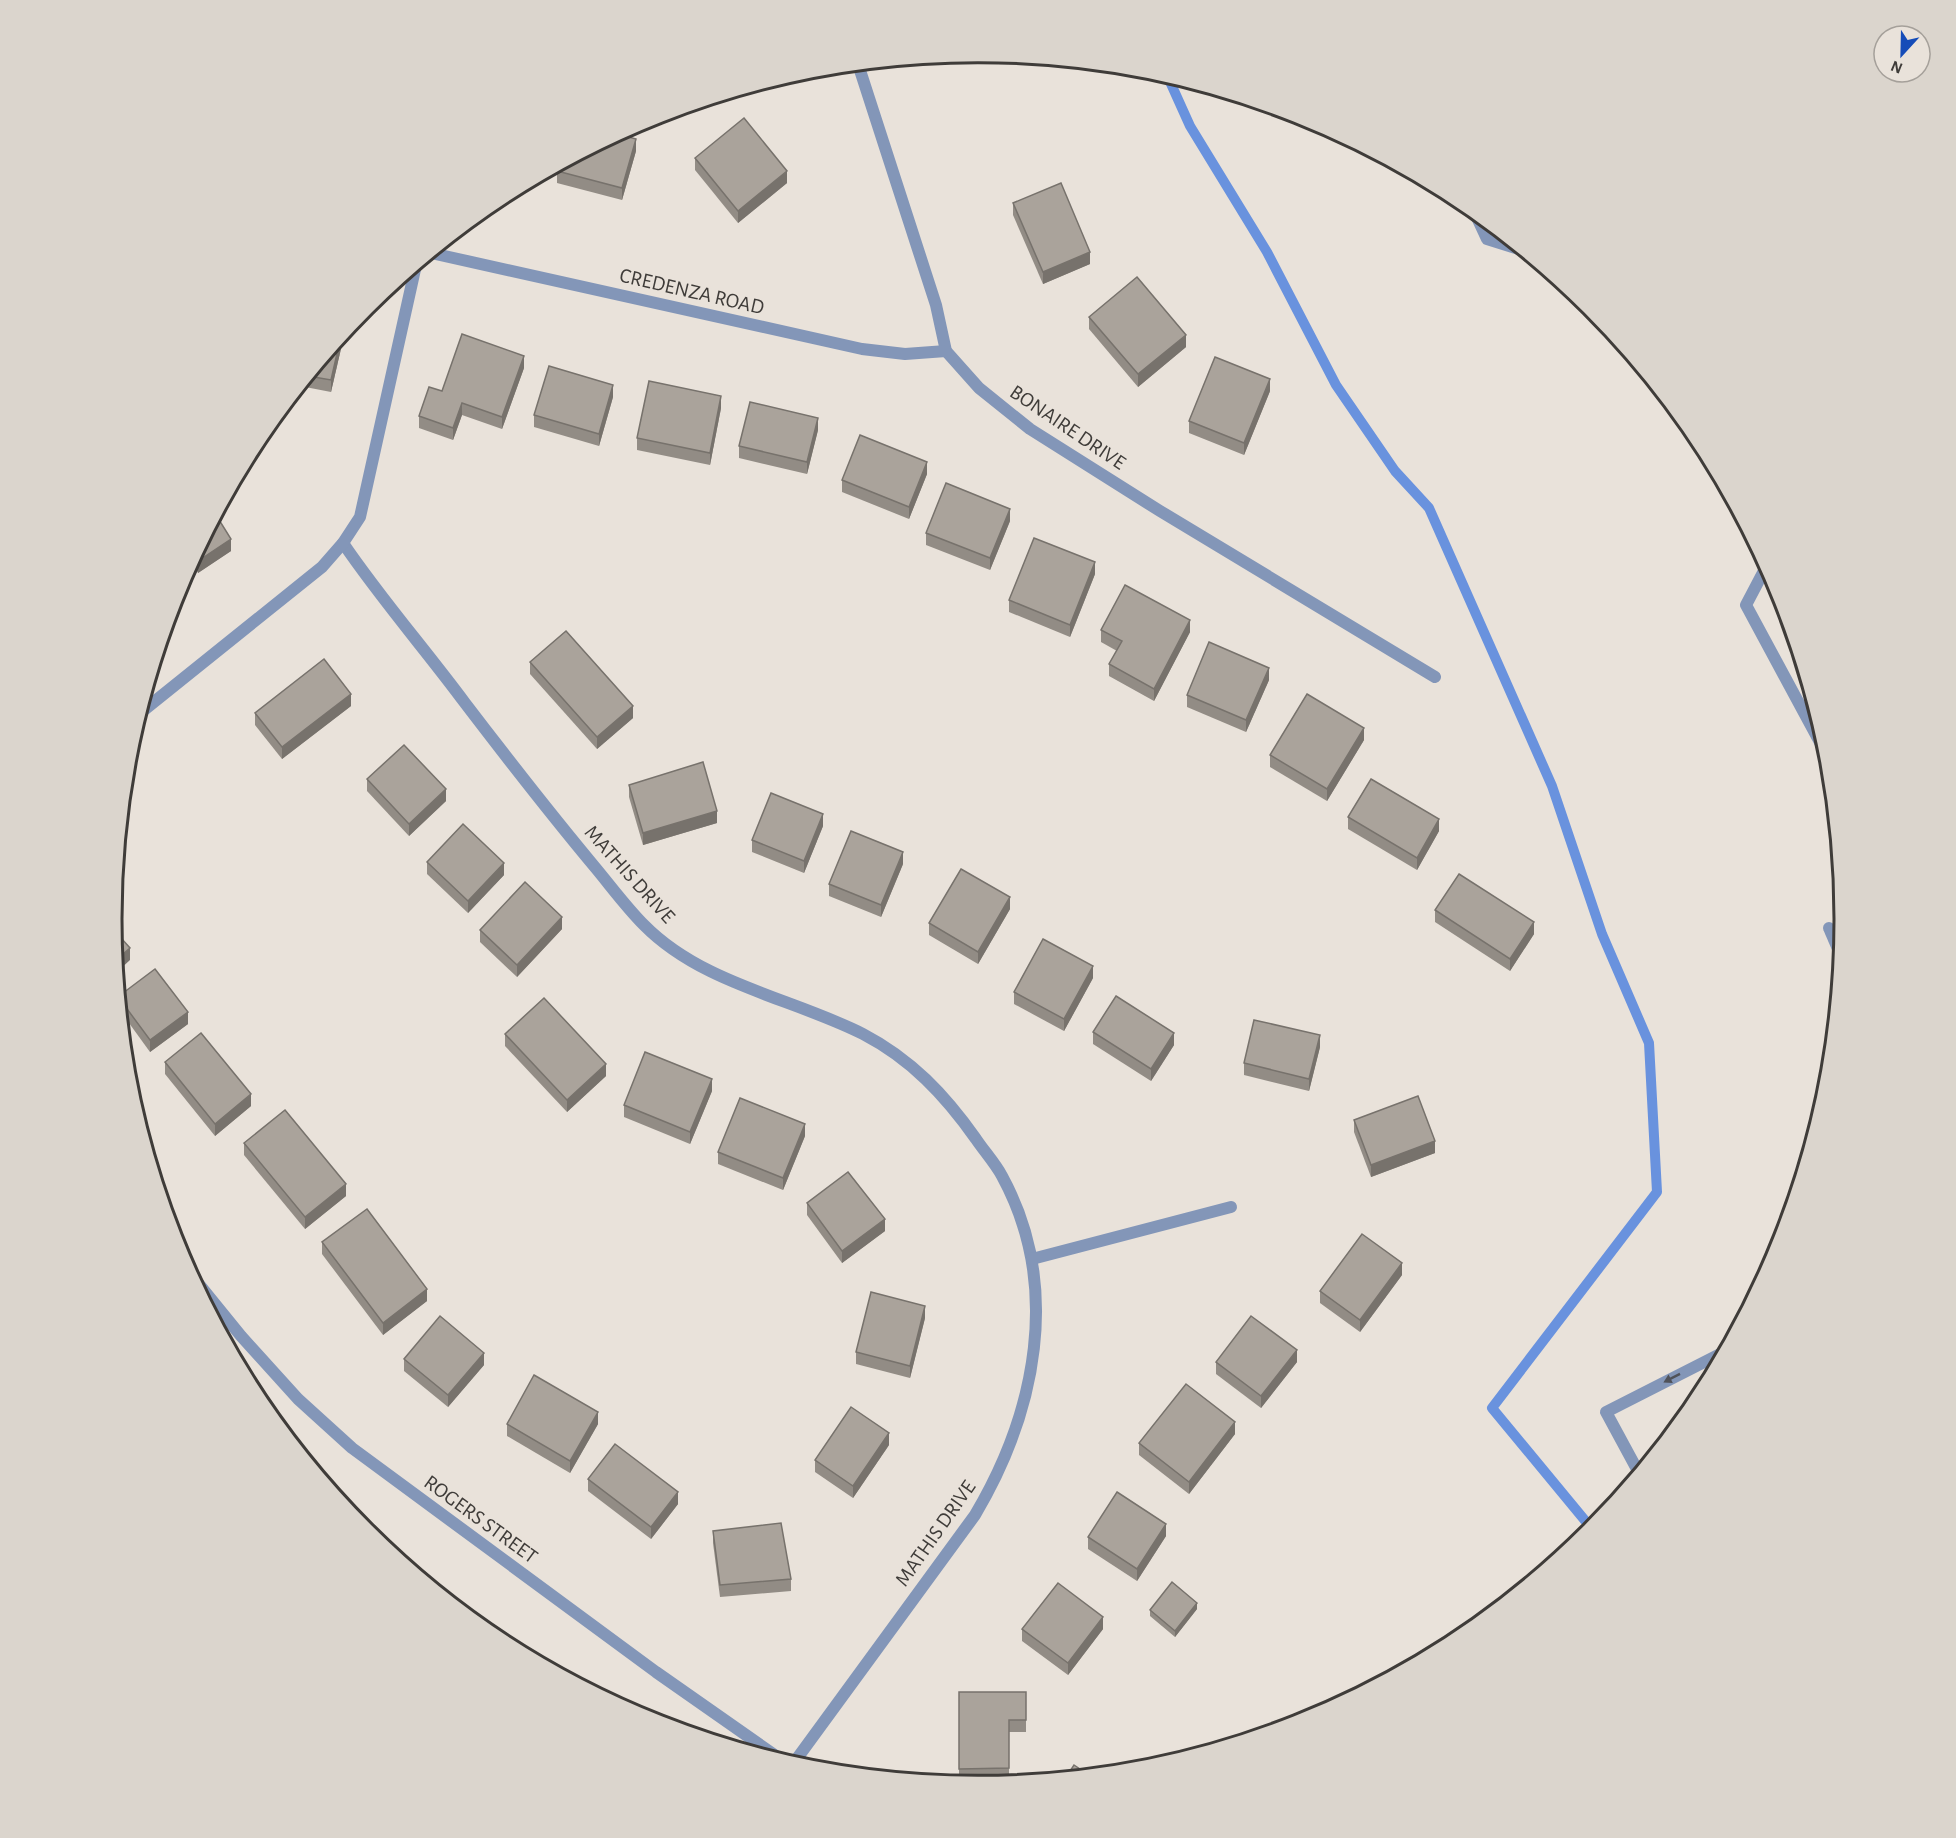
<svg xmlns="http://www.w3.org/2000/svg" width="1956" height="1838" viewBox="0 0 1956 1838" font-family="'Alegreya Sans',sans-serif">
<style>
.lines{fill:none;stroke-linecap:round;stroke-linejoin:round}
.stream{stroke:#6992de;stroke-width:10}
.service{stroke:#8396b8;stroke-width:12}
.minor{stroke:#8396b8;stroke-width:12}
.wall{fill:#928c85}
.shaded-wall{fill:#77726c}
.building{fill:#aaa39b;stroke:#77726c;stroke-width:1.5}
.oneway{fill:#505259}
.labels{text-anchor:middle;stroke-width:6;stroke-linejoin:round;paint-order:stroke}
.street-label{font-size:21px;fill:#3f3c39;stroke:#e9e2da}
.rim{fill:none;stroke:#3f3c39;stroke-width:3}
</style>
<rect width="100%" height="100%" fill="#e9e2da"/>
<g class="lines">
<path class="stream" d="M1167,75L1190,126L1267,252L1336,385L1395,471L1429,508L1552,786L1602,934L1649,1043L1657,1192L1492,1408L1592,1529"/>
<g class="service">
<path d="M1474,211L1487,239L1522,250"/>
<path d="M1767,565L1746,605L1829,759"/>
<path d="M1829,928L1841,956"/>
<path d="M1639,1473L1606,1412L1724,1352"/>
</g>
<g class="minor">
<path d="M858,64L936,305L946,351L979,388L1030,429L1160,511L1435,677"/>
<path d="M431,253L862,349L905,354L946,351"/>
<path d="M343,543C381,599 425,649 465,703C507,758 549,812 594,866C610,885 626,907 644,925C702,984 792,998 863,1034C911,1059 945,1095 976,1139C984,1151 995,1163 1002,1176C1062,1286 1036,1412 975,1515L793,1764"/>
<path d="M139,714L322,567L343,543L360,517L416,265"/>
<path d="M1032,1259L1231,1207"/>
<path d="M189,1272L241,1336L298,1399L352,1448L656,1672L783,1761"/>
</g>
</g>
<g class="wall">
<path d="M636,151L622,200L557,183V171Z"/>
<path d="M695,158L787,183L738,223L695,170Z"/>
<path d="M1013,203L1090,264L1043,284L1013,215Z"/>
<path d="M1089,317L1186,347L1138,387L1089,329Z"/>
<path d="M343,334V340L331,392L300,386Z"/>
<path d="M524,368L502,429L462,415L453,440L419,428V416L442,391Z"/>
<path d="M1270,391L1244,455L1189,433V421Z"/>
<path d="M613,397L599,446L534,427V415Z"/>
<path d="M721,408L710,465L637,450V438Z"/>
<path d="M818,430L807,474L739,458V446Z"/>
<path d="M927,474L909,519L842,492V480Z"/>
<path d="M216,515L231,551L198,573L191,562Z"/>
<path d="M1010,521L990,570L926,545V533Z"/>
<path d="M1095,574L1070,637L1009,612V600Z"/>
<path d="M1101,630L1190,632L1154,701L1109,676V664L1117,651L1101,642Z"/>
<path d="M530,662L633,718L597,749L530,674Z"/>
<path d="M1269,680L1246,732L1187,707V695Z"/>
<path d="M351,706L282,759L255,725V713Z"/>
<path d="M1364,740L1327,801L1270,767V755Z"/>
<path d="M367,779L446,801L409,836L367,791Z"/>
<path d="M629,785L717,823L643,845L629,797Z"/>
<path d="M1348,817L1439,831L1417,870L1348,829Z"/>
<path d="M823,826L804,873L752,852V840Z"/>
<path d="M427,862L504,875L468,913L427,874Z"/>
<path d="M903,864L881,917L829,896V884Z"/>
<path d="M1010,909L978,964L929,935V923Z"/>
<path d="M1435,910L1534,934L1510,971L1435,922Z"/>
<path d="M562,929L517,977L480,942V930Z"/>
<path d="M1093,978L1064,1031L1014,1004V992Z"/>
<path d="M119,996L188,1024L150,1052L121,1012Z"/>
<path d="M1093,1032L1174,1045L1151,1081L1093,1044Z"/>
<path d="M505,1034L606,1076L567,1112L505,1046Z"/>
<path d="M1320,1047L1309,1091L1244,1075V1063Z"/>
<path d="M165,1062L251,1106L215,1136L165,1074Z"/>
<path d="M712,1091L690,1144L624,1117V1105Z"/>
<path d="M1354,1120L1435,1153L1371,1177L1354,1132Z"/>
<path d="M805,1136L783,1190L718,1164V1152Z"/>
<path d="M244,1143L346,1196L305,1229L244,1155Z"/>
<path d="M807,1203L885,1231L842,1263L807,1215Z"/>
<path d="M322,1242L427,1301L383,1335L322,1254Z"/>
<path d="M1402,1275L1360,1332L1320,1303V1291Z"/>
<path d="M925,1318L910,1378L856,1364V1352Z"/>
<path d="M404,1359L484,1365L448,1407L404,1371Z"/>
<path d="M1216,1362H1297L1261,1408L1216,1374Z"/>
<path d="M507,1424H598L570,1473L507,1436Z"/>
<path d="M1235,1434L1189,1494L1139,1455V1443Z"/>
<path d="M889,1445L853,1498L815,1472V1460Z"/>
<path d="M588,1479L678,1504L651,1539L588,1491Z"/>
<path d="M713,1531L791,1579V1591L720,1597L713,1543Z"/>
<path d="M1166,1536L1137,1581L1088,1549V1537Z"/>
<path d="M1197,1609L1175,1637L1150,1616V1610Z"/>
<path d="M1022,1629H1103L1068,1675L1022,1641Z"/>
<path d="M959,1692H1026V1732H1009V1780L959,1781Z"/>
</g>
<g class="shaded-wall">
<path d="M636,139V151L622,200V188Z"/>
<path d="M787,171V183L738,223V211Z"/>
<path d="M1090,252V264L1043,284V272Z"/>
<path d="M343,334V340L331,392V380L341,336Z"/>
<path d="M1186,335V347L1138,387V374Z"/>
<path d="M524,356V368L502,429V417Z"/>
<path d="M1270,379V391L1244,455V443Z"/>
<path d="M613,385V397L599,446V434Z"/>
<path d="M721,396V408L710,465V453Z"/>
<path d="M462,403V415L453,440V428Z"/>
<path d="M818,418V430L807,474V462Z"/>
<path d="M927,462V474L909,519V507Z"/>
<path d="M1010,509V521L990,570V558Z"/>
<path d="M231,539V551L198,573V561Z"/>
<path d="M1095,562V574L1070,637V625Z"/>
<path d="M1190,620V632L1154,701V689Z"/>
<path d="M1269,668V680L1246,732V720Z"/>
<path d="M351,694V706L282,759V747Z"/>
<path d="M633,706V718L597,749V737Z"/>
<path d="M1364,728V740L1327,801V789Z"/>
<path d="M446,789V801L409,836V824Z"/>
<path d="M717,811V823L643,845V833Z"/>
<path d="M823,814V826L804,873V861Z"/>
<path d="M1439,819V831L1417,870V858Z"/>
<path d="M903,852V864L881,917V905Z"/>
<path d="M504,863V875L468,913V901Z"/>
<path d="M1010,897V909L978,964V952Z"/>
<path d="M562,917V929L517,977V965Z"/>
<path d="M1534,922V934L1510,971V959Z"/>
<path d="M130,948V960L117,972L116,960Z"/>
<path d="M1093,966V978L1064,1031V1019Z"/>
<path d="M188,1012V1024L150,1052V1040Z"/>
<path d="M1174,1033V1045L1151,1081V1069Z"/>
<path d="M1320,1035V1047L1309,1091V1079Z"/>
<path d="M606,1064V1076L567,1112V1100Z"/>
<path d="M712,1079V1091L690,1144V1132Z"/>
<path d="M251,1094V1106L215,1136V1124Z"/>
<path d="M805,1124V1136L783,1190V1178Z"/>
<path d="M1435,1141V1153L1371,1177V1165Z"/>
<path d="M346,1184V1196L305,1229V1217Z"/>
<path d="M885,1219V1231L842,1263V1251Z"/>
<path d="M1402,1263V1275L1360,1332V1320Z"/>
<path d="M427,1289V1301L383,1335V1323Z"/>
<path d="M925,1306V1318L910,1378V1366Z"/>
<path d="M1297,1350V1362L1261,1408V1396Z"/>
<path d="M484,1353V1365L448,1407V1395Z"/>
<path d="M598,1412V1424L570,1473V1461Z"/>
<path d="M1235,1422V1434L1189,1494V1482Z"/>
<path d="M889,1433V1445L853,1498V1486Z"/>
<path d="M678,1492V1504L651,1539V1527Z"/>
<path d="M1166,1524V1536L1137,1581V1569Z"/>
<path d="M1197,1603V1609L1175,1637V1631Z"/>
<path d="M1103,1617V1629L1068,1675V1663Z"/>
</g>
<g class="building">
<path d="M744,118L787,171L738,211L695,158Z"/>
<path d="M618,134L636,139L622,188L557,171L559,165Z"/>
<path d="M1061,183L1090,252L1043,272L1013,203Z"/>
<path d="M1137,277L1186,335L1138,374L1089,317Z"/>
<path d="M462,334L524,356L502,417L462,403L453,428L419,416L429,387L442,391Z"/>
<path d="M341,336L331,380L308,376Z"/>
<path d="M1215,357L1270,379L1244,443L1189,421Z"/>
<path d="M549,366L613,385L599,434L534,415Z"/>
<path d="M649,381L721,396L710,453L637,438Z"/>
<path d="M750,402L818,418L807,462L739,446Z"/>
<path d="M860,435L927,462L909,507L842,480Z"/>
<path d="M946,483L1010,509L990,558L926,533Z"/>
<path d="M216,515L231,539L198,561L194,556Z"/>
<path d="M1034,538L1095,562L1070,625L1009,600Z"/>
<path d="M1125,585L1190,620L1154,689L1109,664L1122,641L1101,630Z"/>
<path d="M566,631L633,706L597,737L530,662Z"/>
<path d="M1209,642L1269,668L1246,720L1187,695Z"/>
<path d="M324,659L351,694L282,747L255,713Z"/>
<path d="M1307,694L1364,728L1327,789L1270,755Z"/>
<path d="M404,745L446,789L409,824L367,779Z"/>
<path d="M703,762L717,811L643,833L629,785Z"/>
<path d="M1371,779L1439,819L1417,858L1348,817Z"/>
<path d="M771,793L823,814L804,861L752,840Z"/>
<path d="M463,824L504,863L468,901L427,862Z"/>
<path d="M851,831L903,852L881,905L829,884Z"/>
<path d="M961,869L1010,897L978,952L929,923Z"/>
<path d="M1459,874L1534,922L1510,959L1435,910Z"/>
<path d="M525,882L562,917L517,965L480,930Z"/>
<path d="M112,928L130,948L116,960Z"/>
<path d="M1043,939L1093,966L1064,1019L1014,992Z"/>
<path d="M155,969L188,1012L150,1040L119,998V996Z"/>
<path d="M1116,996L1174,1033L1151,1069L1093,1032Z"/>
<path d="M544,998L606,1064L567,1100L505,1034Z"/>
<path d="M1254,1020L1320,1035L1309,1079L1244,1063Z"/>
<path d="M201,1033L251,1094L215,1124L165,1062Z"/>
<path d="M645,1052L712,1079L690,1132L624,1105Z"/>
<path d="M1418,1096L1435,1141L1371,1165L1354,1120Z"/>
<path d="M740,1098L805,1124L783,1178L718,1152Z"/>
<path d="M285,1110L346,1184L305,1217L244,1143Z"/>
<path d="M848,1172L885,1219L842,1251L807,1203Z"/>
<path d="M367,1209L427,1289L383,1323L322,1242Z"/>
<path d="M1362,1234L1402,1263L1360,1320L1320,1291Z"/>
<path d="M871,1292L925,1306L910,1366L856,1352Z"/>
<path d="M440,1316L484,1353L448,1395L404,1359Z"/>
<path d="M1251,1316L1297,1350L1261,1396L1216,1362Z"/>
<path d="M534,1375L598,1412L570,1461L507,1424Z"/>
<path d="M1186,1384L1235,1422L1189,1482L1139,1443Z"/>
<path d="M851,1407L889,1433L853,1486L815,1460Z"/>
<path d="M615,1444L678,1492L651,1527L588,1479Z"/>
<path d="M1117,1492L1166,1524L1137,1569L1088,1537Z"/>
<path d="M781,1523L791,1579L720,1585L713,1531Z"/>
<path d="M1172,1582L1197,1603L1175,1631L1150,1610Z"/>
<path d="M1058,1583L1103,1617L1068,1663L1022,1629Z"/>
<path d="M959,1692H1026V1720H1009V1768L959,1769Z"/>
<path d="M1074,1765L1089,1775L1066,1777Z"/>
</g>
<defs><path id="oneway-solid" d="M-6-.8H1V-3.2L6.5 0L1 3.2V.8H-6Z" transform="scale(1.5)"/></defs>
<use class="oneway" href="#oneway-solid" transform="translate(1672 1378) rotate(153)"/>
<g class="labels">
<g class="street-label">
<text transform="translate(692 291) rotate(13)" y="7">CREDENZA ROAD</text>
<text transform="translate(1068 427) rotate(34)" y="7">BONAIRE DRIVE</text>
<text transform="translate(630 874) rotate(48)" y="7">MATHIS DRIVE</text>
<text transform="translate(481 1519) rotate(36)" y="7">ROGERS STREET</text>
<text transform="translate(935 1533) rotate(-55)" y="7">MATHIS DRIVE</text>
</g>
</g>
<path d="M0 0H1956V1838H0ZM122 919a856 856 0 1 1 1712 0a856 856 0 1 1-1712 0Z" fill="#dbd5cd" fill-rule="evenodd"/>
<path class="rim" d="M122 919a856 856 0 1 1 1712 0a856 856 0 1 1-1712 0Z"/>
<g transform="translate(1902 54) rotate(202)"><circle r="28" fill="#e9e2da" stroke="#a5a09a" stroke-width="1.5"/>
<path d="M0-4.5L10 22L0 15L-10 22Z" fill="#154cb8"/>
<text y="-9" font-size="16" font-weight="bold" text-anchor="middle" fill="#3f3c39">N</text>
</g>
</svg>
